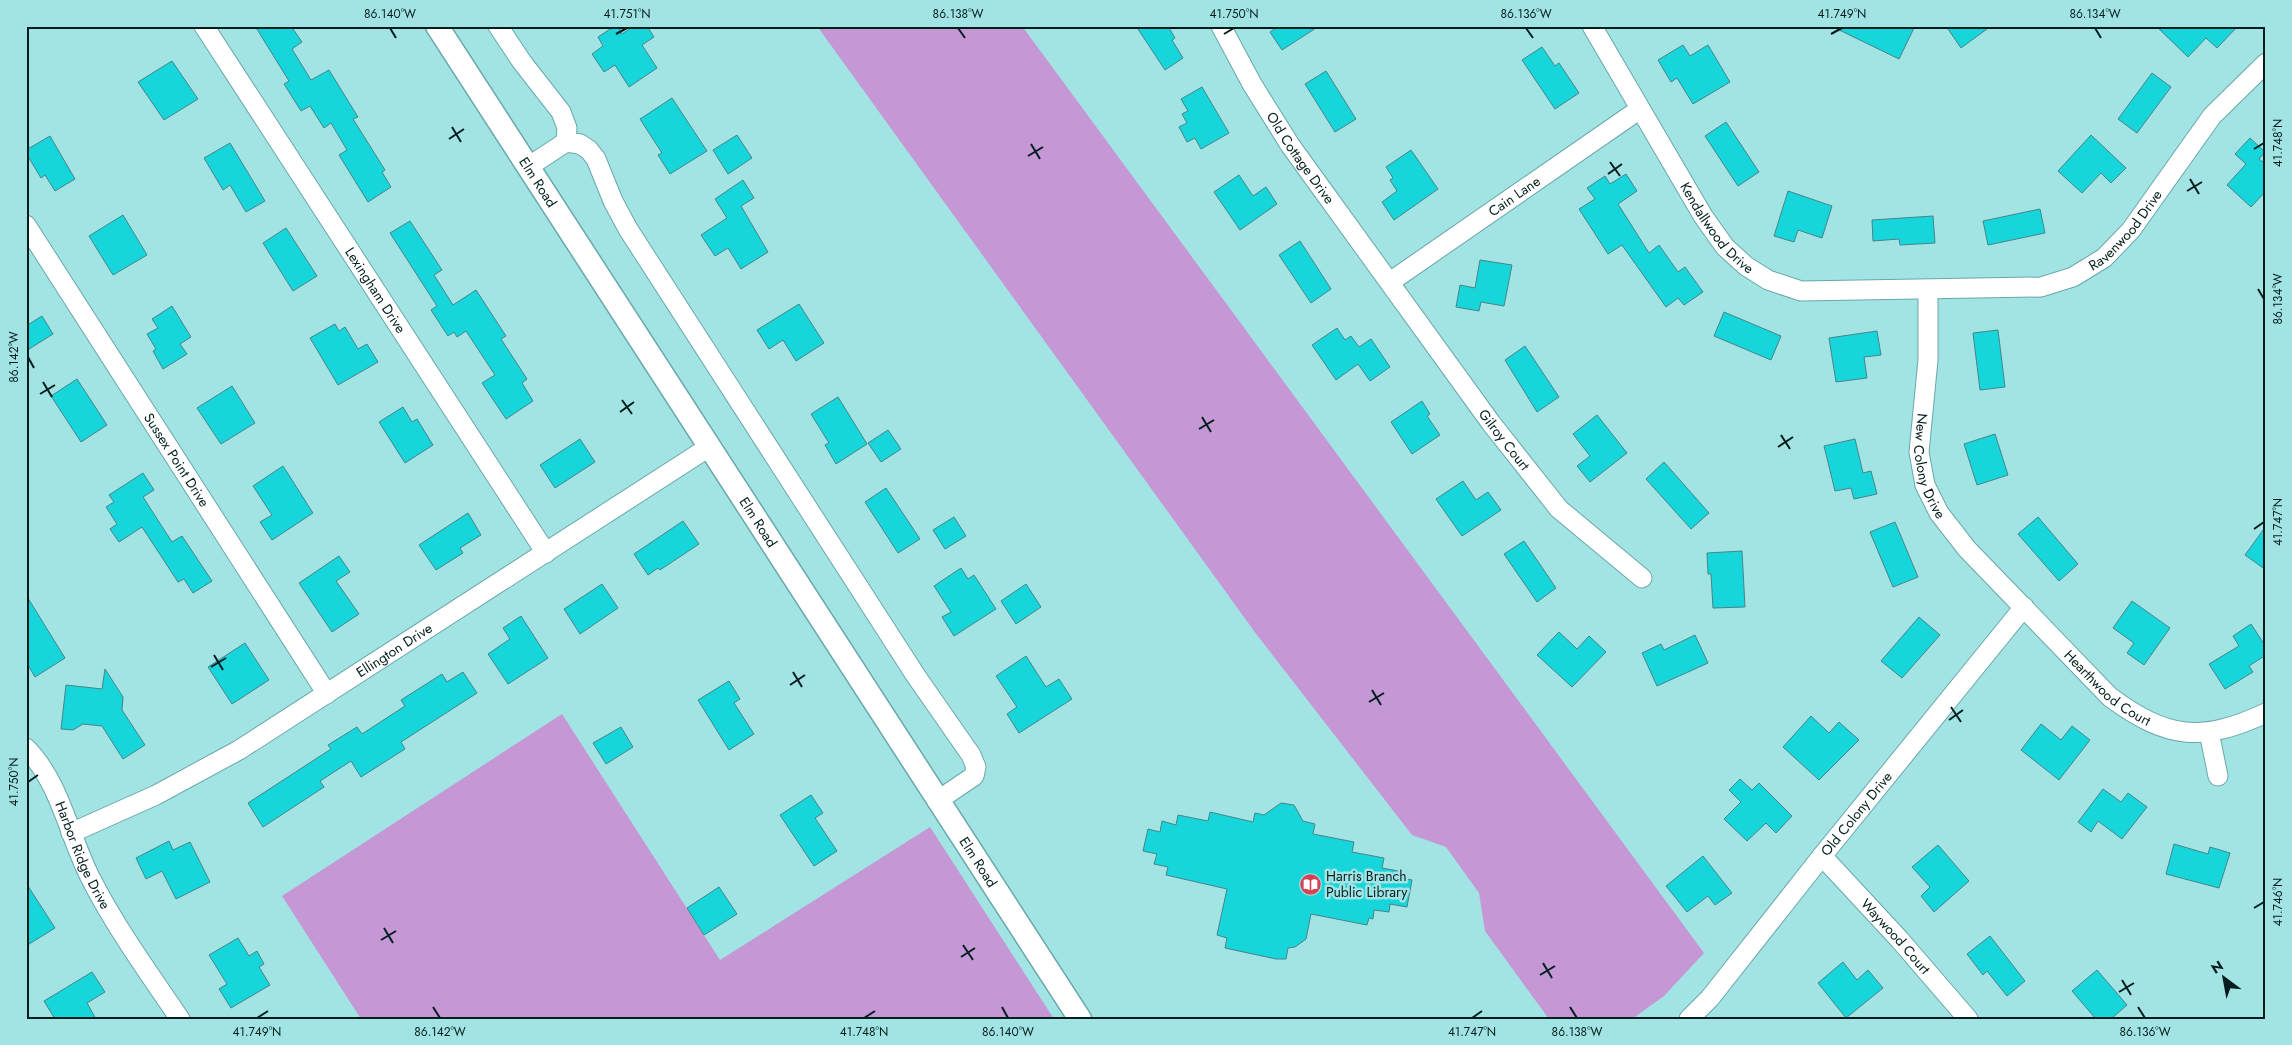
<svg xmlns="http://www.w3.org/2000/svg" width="2292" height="1045" viewBox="0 0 2292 1045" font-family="Jost,sans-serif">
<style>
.green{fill:#c697d5}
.building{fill:#16d5db;stroke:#468687}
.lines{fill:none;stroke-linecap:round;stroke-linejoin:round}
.minor-casing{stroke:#69a8aa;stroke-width:21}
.tertiary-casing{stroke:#69a8aa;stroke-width:25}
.minor{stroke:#fff;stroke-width:19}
.tertiary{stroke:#fff;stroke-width:22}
.ticks{fill:none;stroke:#041e1f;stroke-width:2}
.labels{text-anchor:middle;stroke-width:5;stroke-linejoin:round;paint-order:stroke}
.street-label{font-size:14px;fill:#041e1f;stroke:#a2e3e4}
.poi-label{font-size:14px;fill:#041e1f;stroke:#a2e3e4;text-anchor:start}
.neatline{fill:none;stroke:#041e1f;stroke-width:2}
.ticks-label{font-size:12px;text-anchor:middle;fill:#041e1f}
</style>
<rect width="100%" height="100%" fill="#a2e3e4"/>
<g class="green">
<path d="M817,26H1022L1704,953L1664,996L1632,1019H1549L1485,931L1479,893L1446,847L1412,835L1254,631Z"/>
<path d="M562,714L720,960L930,827L1054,1019H361L282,896Z"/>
</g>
<g class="building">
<path d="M255,26H291L302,42L292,49L311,80L329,70L358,117L353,119L385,170L382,172L391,187L368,202L339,155L347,150L331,123L324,128L310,106L301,111L284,84L289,81Z"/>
<path d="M615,26H618L622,34L634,26H647L654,37L642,45L657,68L629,87L615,65L604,72L592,54L603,46L598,37Z"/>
<path d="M1136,26H1168L1175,38L1172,40L1183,58L1165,70Z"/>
<path d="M1279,26H1319L1282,50L1270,32Z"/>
<path d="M1831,26H1915L1899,59Z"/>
<path d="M1946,26H1991L1961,48Z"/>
<path d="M2156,26H2238L2217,48L2206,38L2188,57Z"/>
<path d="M1683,45L1690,56L1708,45L1730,82L1693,104L1677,78L1671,82L1658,60Z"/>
<path d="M1542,47L1555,66L1559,63L1579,93L1555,109L1522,60Z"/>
<path d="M172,61L198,99L164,120L138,82Z"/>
<path d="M1326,71L1356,119L1335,132L1305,84Z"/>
<path d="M2152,73L2171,87L2137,133L2118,119Z"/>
<path d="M1202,87L1229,133L1201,149L1195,138L1187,142L1179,127L1187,123L1182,114L1188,111L1181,99Z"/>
<path d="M672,98L707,151L670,174L658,155L662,153L640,119Z"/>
<path d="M1726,122L1759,172L1738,186L1705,136Z"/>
<path d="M737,135L752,158L728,174L713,150Z"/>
<path d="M2091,135L2126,168L2111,183L2101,173L2082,193L2058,171Z"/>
<path d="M50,136L75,179L55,191L45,175L41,178L26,153V150Z"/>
<path d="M2250,138L2265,152L2259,159L2266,164V191L2251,207L2227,185L2246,164L2235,154Z"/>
<path d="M230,143L265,201L246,212L230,185L223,190L204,158Z"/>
<path d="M1411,150L1438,189L1394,220L1382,202L1397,191L1390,180L1393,178L1386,167Z"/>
<path d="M1626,174L1637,191L1618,204L1649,253L1659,245L1678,272L1685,267L1703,292L1684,305L1678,298L1666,307L1622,245L1608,254L1579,209L1595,199L1587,188L1605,176L1610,184Z"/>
<path d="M1239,175L1253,196L1266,187L1277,204L1240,230L1214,192Z"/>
<path d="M743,180L754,198L741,206L768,252L741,269L728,248L715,256L701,235L727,218L715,199Z"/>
<path d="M1788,191L1832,206L1822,238L1798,230L1794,242L1774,236Z"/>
<path d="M2040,209L2045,233L1988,245L1983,221Z"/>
<path d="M123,215L147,255L113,275L89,236Z"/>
<path d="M1933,216L1935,243L1900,245L1899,239L1873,241L1872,220Z"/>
<path d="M410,221L442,270L434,275L453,305L476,290L506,336L501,339L527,379L522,383L533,401L506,419L482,383L495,375L466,331L457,337L454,332L448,336L431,310L437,306L390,233Z"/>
<path d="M286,228L317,276L293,291L263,243Z"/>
<path d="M1300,241L1331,289L1311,303L1279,255Z"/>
<path d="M1480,260L1512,265L1504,306L1481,302L1479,311L1456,307L1460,285L1475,288Z"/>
<path d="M799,304L824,343L796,361L783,340L769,349L757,330Z"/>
<path d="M172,306L191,337L180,344L187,354L163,369L153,351L156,349L147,334L158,328L152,319Z"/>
<path d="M1724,312L1781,336L1771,360L1714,336Z"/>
<path d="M42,316L53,334L26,351V326Z"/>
<path d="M335,324L339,331L345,327L358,349L367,344L378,362L338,385L310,338Z"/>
<path d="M1337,328L1345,340L1351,336L1359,347L1371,339L1390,367L1370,381L1358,364L1336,380L1312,345Z"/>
<path d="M1998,330L2005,387L1980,390L1973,333Z"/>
<path d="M1877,331L1881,355L1864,357L1867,378L1836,382L1829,338Z"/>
<path d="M1525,346L1559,397L1537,412L1505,360Z"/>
<path d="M77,379L107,425L81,442L51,396Z"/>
<path d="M232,386L255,423L221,444L197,408Z"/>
<path d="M838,397L867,444L836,464L825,445L829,443L811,414Z"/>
<path d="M1422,401L1430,414L1427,416L1440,435L1412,454L1391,422Z"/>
<path d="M403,407L412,422L417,419L433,445L405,463L379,422Z"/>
<path d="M1597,415L1627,453L1590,482L1577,466L1590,456L1573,434Z"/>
<path d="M888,430L901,449L881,462L868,443Z"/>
<path d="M1995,434L2008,475L1977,485L1964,444Z"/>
<path d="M580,439L595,462L555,488L540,465Z"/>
<path d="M1855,439L1863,473L1871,471L1877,494L1854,499L1851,488L1835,491L1824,446Z"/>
<path d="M1664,462L1709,513L1691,529L1646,479Z"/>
<path d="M283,466L313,513L272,540L260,522L272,515L253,486Z"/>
<path d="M143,473L154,490L143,497L172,542L182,536L212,581L193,593L184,579L178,582L142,527L119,542L110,529L117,524L106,507L114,502L109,495Z"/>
<path d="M1463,481L1476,500L1488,492L1501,510L1462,536L1436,499Z"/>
<path d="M886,488L920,539L898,553L865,502Z"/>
<path d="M468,513L481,535L460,548L463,553L436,570L419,545Z"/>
<path d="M954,517L966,536L945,549L933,530Z"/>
<path d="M2038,517L2078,564L2059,581L2018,534Z"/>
<path d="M683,521L699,544L660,570L658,568L648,575L634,554Z"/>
<path d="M1895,522L1918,577L1893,587L1870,532Z"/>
<path d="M2266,526V570L2245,555Z"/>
<path d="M1524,541L1556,588L1537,602L1504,554Z"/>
<path d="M1742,551L1745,607L1713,608L1711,574H1708L1707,553Z"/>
<path d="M339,556L350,572L336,581L359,614L332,632L299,583Z"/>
<path d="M961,568L968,579L974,575L996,609L954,636L942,617L951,612L934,586Z"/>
<path d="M602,584L618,608L580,634L564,609Z"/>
<path d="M1026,584L1041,607L1016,624L1001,601Z"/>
<path d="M26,595L65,658L35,677L26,662Z"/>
<path d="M2132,601L2170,628L2144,665L2127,653L2134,643L2113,628Z"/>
<path d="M521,616L548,658L508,684L488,654L510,639L503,628Z"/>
<path d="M1919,617L1940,635L1902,678L1881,661Z"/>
<path d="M2251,624L2266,647V655L2249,666L2253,672L2225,689L2209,664L2239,646L2233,636Z"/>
<path d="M1559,632L1577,649L1589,636L1606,652L1572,687L1537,655Z"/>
<path d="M1695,635L1708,663L1657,686L1642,653L1661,644L1664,650Z"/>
<path d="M245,643L269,680L232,704L208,667Z"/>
<path d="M1026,656L1046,687L1059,679L1072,699L1019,733L1007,714L1017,707L996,676Z"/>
<path d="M105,669L123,697L122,710L145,745L123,759L102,726L83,724L73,730L61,729L66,685L102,689Z"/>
<path d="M463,672L477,693L401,742L405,749L361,777L351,761L320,781L324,787L263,827L248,803L331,749L328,745L357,727L362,734L405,706L401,700L442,674L447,682Z"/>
<path d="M729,681L740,699L734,703L754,734L729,750L698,700Z"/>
<path d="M1811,716L1829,733L1839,722L1859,740L1819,780L1783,747Z"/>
<path d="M2041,724L2061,740L2072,726L2090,740L2059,780L2021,750Z"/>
<path d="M621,727L633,747L606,764L593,743Z"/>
<path d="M1740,779L1752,790L1759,783L1792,816L1776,833L1766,823L1747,841L1724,819L1741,802L1729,790Z"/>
<path d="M2103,789L2121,802L2128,793L2147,807L2122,839L2098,821L2091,832L2078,822Z"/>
<path d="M811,795L823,813L815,818L837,851L814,866L780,815Z"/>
<path d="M1281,803L1294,805L1303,821L1315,824L1313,834L1354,842L1352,852L1384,858L1382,868L1398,871L1397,877L1412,880L1407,907L1390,904L1389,912L1374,910L1373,919L1369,918L1367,925L1311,914L1306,939L1295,947L1288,948L1286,959H1276L1225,948L1227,938L1217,935L1227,889L1166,875L1168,867L1154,864L1157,854L1143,851L1148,829L1160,832L1162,821L1176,825L1178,815L1208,821L1210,812L1253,822L1255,813L1264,815Z"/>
<path d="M169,841L173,850L190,842L210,882L176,899L162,871L146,879L136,858Z"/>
<path d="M2174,844L2208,854L2210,847L2230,853L2219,888L2166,874Z"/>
<path d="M1938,845L1969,881L1934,912L1921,896L1930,887L1912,867Z"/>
<path d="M1703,856L1732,893L1715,905L1708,896L1687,912L1666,886Z"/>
<path d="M26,883L55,928L26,946Z"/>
<path d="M719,887L737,914L704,935L687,908Z"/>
<path d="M1990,936L2025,981L2007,996L1987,971L1983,975L1967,954Z"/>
<path d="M238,938L249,956L257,951L264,964L259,967L270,985L231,1008L219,989L227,984L209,955Z"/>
<path d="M1843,962L1857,980L1868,970L1883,988L1846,1018L1818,983Z"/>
<path d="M2097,970L2127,1005L2111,1019H2096L2072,991Z"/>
<path d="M92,972L105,992L87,1003L96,1019H55L44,1001Z"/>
</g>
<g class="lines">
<defs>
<g id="minor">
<path id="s1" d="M204,26L546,553"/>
<path d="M498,26L522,62L561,112L567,128L566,142"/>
<path id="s2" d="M1221,26L1252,84L1290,145L1491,423L1559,509L1642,578"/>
<path id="s3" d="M1592,26L1703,216L1725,247L1746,266L1768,280L1801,291L2041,287L2073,277L2104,258L2131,230L2212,116L2266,63"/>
<path d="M528,167L566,142L580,144L589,150L596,159L613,201L628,229L916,676L971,755L976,767L974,776L937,801"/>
<path id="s4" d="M26,225L327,694"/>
<path id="s5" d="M1390,282L1640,109"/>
<path id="s6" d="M1928,290V360L1919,452L1925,485L1939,513L1967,549L2110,697C2167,739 2201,743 2266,713"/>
<path d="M2209,732L2218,776"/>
<path id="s7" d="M26,748C60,782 69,836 90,877C114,925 150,975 180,1019"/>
<path id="s8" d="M71,833L156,795L239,750L709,447"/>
<path id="s9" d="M1822,856L1899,939L1968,1019"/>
<path id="s10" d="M1689,1019L1710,998L1822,856L2024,607"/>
</g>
<g id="tertiary">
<path id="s11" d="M437,26L1080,1019"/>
</g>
</defs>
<use href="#minor" class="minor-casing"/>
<use href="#tertiary" class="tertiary-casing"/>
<use href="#minor" class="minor"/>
<use href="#tertiary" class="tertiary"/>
</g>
<path class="ticks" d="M390,28L396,38M958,28L965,38M1526,28L1533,38M2095,28L2101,38M616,34L627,28M1224,34L1234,28M1831,34L1842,28M452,127L461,142M449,139L464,129M1031,144L1040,159M2254,149L2264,143M1028,156L1043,147M1610,162L1620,176M1608,174L1622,164M2190,179L2199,194M2187,191L2202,182M2258,289L2264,299M28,357L34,368M43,382L52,397M40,394L55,385M622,400L632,414M620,412L634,402M1202,417L1211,432M1199,429L1214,420M1781,435L1790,449M1778,447L1793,437M2254,529L2264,522M214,655L223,670M211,667L226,658M793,672L802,687M790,685L805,675M1372,690L1381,705M1369,702L1384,693M1951,707L1961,722M1949,720L1963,710M28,782L38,775M2254,908L2264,902M384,928L393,943M381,940L396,931M963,945L973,960M961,957L975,948M1543,963L1552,978M1540,975L1555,966M2122,980L2131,995M2119,992L2134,983M433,1007L440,1018M1002,1007L1008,1018M1570,1007L1577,1018M2138,1007L2145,1018M257,1018L268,1011M864,1018L875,1011M1472,1018L1482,1011"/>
<defs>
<symbol id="library-disc" viewBox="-11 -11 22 22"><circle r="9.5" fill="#d54455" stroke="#a2e3e4"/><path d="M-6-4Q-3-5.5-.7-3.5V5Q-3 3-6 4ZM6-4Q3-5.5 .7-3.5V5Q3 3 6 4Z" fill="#fff"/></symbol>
</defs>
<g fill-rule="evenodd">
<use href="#library-disc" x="1298" y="872" width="25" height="25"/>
</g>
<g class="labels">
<g class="street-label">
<text dy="5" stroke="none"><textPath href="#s2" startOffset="154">Old Cottage Drive</textPath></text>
<text dy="5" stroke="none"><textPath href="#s11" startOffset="186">Elm Road</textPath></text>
<text dy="5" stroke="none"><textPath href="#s5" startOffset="151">Cain Lane</textPath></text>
<text dy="5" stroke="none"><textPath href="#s3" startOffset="238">Kendallwood Drive</textPath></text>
<text dy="5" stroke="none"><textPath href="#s3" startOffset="692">Ravenwood Drive</textPath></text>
<text dy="5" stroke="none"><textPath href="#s1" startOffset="315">Lexingham Drive</textPath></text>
<text dy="5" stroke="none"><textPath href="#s2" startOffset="502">Gilroy Court</textPath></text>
<text dy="5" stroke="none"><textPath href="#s4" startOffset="279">Sussex Point Drive</textPath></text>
<text dy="5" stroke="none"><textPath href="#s6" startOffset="178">New Colony Drive</textPath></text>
<text dy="5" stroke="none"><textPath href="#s11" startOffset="591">Elm Road</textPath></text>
<text dy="5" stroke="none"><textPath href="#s8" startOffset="372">Ellington Drive</textPath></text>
<text dy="5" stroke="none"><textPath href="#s6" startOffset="471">Hearthwood Court</textPath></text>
<text dy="5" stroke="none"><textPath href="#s10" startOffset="265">Old Colony Drive</textPath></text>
<text dy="5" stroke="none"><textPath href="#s7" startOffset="122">Harbor Ridge Drive</textPath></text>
<text dy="5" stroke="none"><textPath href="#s11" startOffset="996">Elm Road</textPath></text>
<text dy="5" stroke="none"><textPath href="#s9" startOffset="109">Waywood Court</textPath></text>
</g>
<g class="poi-label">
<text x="1326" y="881">Harris Branch<tspan x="1326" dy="16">Public Library</tspan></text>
</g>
</g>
<rect width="2292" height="1045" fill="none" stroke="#a2e3e4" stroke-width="55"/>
<g transform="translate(2224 978) rotate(328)" stroke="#a2e3e4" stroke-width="4" paint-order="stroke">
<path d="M0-4L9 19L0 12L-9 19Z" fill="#041e1f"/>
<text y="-8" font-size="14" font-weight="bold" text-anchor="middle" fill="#041e1f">N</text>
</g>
<rect x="28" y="28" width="2236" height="990" class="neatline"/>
<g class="ticks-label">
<text x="390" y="18">86.140°W</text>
<text x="627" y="18">41.751°N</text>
<text x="958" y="18">86.138°W</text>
<text x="1234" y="18">41.750°N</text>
<text x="1526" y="18">86.136°W</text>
<text x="1842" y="18">41.749°N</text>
<text x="2095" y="18">86.134°W</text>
<text transform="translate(2278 143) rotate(-90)" y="4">41.748°N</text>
<text transform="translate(2278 299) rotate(-90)" y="4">86.134°W</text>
<text transform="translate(14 357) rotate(-90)" y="4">86.142°W</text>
<text transform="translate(2278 522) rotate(-90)" y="4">41.747°N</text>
<text transform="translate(14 782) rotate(-90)" y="4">41.750°N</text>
<text transform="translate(2278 902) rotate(-90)" y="4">41.746°N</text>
<text x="257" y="1036">41.749°N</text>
<text x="440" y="1036">86.142°W</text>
<text x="864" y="1036">41.748°N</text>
<text x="1008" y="1036">86.140°W</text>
<text x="1472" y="1036">41.747°N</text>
<text x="1577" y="1036">86.138°W</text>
<text x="2145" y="1036">86.136°W</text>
</g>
</svg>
